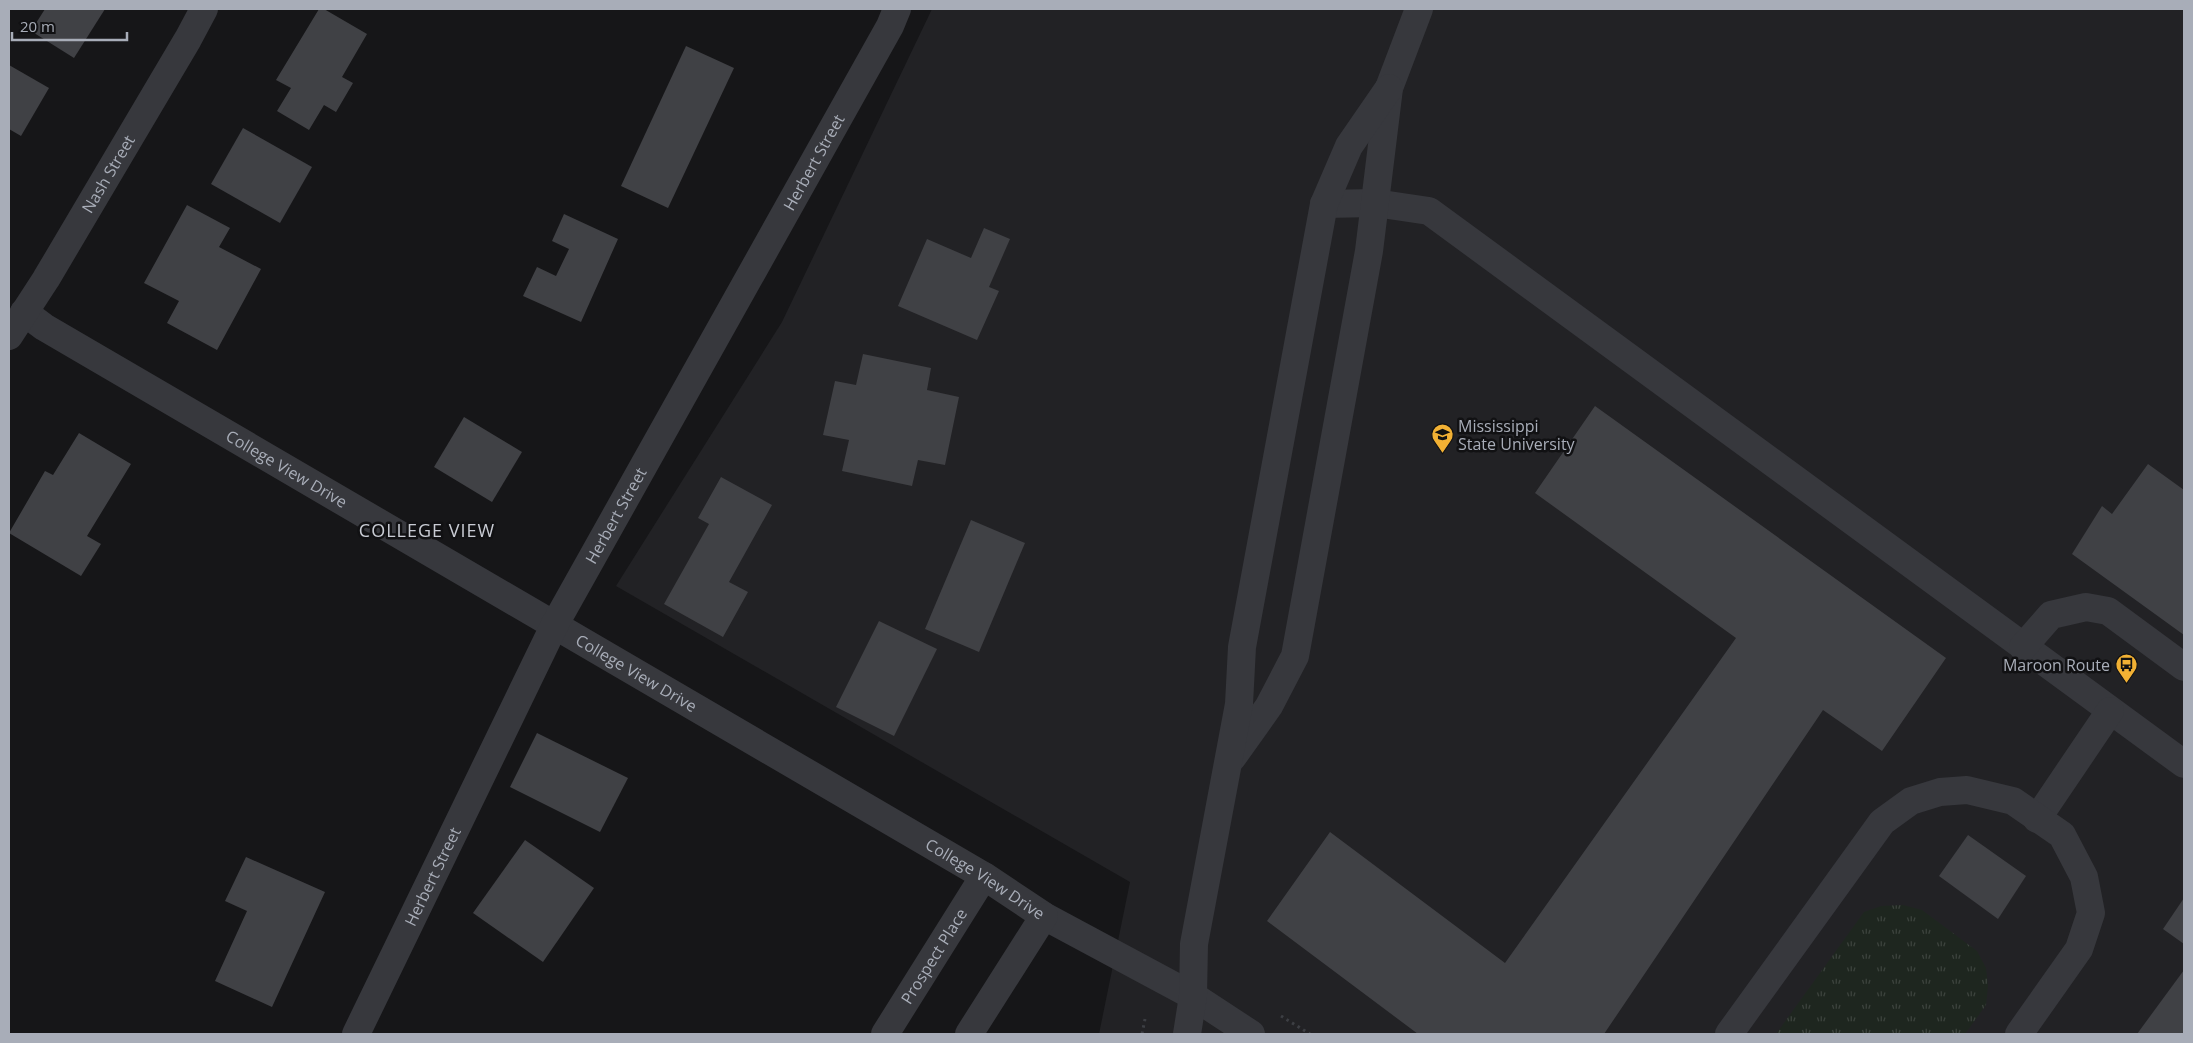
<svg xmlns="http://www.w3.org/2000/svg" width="2193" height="1043" viewBox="0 0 2193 1043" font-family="'Open Sans',sans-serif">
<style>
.built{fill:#222225}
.grass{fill:url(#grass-tufts)}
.building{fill:#404145}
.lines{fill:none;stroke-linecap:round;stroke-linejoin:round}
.path{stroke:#3d3f44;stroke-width:3;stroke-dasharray:2.5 4;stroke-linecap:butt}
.minor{stroke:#37383d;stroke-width:28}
.labels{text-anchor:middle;stroke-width:5;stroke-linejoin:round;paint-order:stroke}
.street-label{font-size:16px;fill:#a8adb8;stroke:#111113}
.poi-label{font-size:16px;fill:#a8adb8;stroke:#111113;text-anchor:start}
.neighbourhood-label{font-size:18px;letter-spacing:1px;fill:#c9ccd4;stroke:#111113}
</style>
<defs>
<pattern id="grass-tufts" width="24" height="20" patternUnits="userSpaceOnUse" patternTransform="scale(1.25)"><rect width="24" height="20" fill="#1e261f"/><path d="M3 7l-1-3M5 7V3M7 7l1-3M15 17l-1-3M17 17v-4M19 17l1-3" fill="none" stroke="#3c433d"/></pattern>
</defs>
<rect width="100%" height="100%" fill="#161618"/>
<path class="built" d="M932,9H2184V1034H1099L1130,882L616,586L782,322Z"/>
<path class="grass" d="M1903,905L1922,910L1977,951L1986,968L1988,986L1986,1005L1965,1034H1776L1864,912L1881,906Z"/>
<g class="building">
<path d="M45,9H105L74,58L31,31Z"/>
<path d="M319,9H324L367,34L342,77L353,83L336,112L324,105L309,130L277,111L291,88L276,80Z"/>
<path d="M686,46L734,68L668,208L621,186Z"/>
<path d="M9,65L49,88L21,136L9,129Z"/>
<path d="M243,128L312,167L280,223L211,184Z"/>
<path d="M187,205L230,228L219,247L261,269L217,350L167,323L179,301L144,283Z"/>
<path d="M564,214L618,239L581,322L523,296L537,267L556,276L569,249L552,241Z"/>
<path d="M984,228L1010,239L989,287L999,291L977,340L898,306L927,239L971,258Z"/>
<path d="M863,354L931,368L927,390L959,397L945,465L918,460L912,486L842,471L849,440L823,435L835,381L856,385Z"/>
<path d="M1595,406L1946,658L1882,751L1823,710L1604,1034H1418L1267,921L1330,832L1505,963L1736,638L1535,493Z"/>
<path d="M464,417L522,452L492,502L434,467Z"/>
<path d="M79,433L131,464L87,536L101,544L81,576L9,533L45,471L53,475Z"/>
<path d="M2148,464L2184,490V635L2072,554L2102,506L2112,514Z"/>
<path d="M721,477L772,505L729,582L748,592L723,637L664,604L709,524L698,518Z"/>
<path d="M971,520L1025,543L979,652L925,629Z"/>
<path d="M879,621L937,649L894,736L836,707Z"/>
<path d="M537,733L628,778L600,832L510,787Z"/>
<path d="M1968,835L2026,876L1998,919L1939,876Z"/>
<path d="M525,840L594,888L543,962L473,913Z"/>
<path d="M246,857L325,892L272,1007L215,981L247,911L225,901Z"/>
<path d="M2184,898V944L2163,929Z"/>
<path d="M2184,970V1034H2137Z"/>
</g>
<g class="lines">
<g class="path">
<path d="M1281,1016L1310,1034"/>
<path d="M1142,1034L1145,1019"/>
</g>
<g class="minor">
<path d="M1324,204L1375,203L1429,211L2184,764"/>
<path id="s1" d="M24,312L44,327L984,876L1044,916L1193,996L1251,1034"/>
<path id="s2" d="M9,336L46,279L188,39L204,9"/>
<path d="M2023,647L2051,615L2086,607L2108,611L2184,667"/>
<path d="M1232,758L1269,706L1295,656L1369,251L1389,88L1419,9"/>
<path d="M2037,819L2110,711"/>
<path id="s3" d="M356,1034L555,624L890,26L897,9"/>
<path id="s4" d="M885,1034L984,876"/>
<path d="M969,1034L1044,916"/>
<path d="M1187,1034L1193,996L1194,944L1239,704L1242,647L1324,204L1349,146L1389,88"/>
<path d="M1729,1034L1882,822L1911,801L1940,792L1967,790L2013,801L2062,835L2084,877L2091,913L2079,949L2019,1034"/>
</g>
</g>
<defs>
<symbol id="university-pin" viewBox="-11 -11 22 30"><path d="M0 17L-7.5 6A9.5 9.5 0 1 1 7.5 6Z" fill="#f2b134" stroke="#111113"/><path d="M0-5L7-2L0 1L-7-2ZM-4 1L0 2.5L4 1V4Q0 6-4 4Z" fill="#111"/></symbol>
<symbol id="bus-pin" viewBox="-11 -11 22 30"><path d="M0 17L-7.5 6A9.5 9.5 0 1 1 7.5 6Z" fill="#f2b134" stroke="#111113"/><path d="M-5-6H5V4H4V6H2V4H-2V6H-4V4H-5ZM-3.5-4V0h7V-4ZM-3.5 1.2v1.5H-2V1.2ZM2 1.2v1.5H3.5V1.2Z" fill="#111"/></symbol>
</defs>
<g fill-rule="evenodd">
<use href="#university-pin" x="1430" y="422" width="25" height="34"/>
<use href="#bus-pin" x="2114" y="652" width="25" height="34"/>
</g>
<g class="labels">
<g class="street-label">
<text dy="6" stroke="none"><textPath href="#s3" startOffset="985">Herbert Street</textPath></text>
<text dy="6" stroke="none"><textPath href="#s2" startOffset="190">Nash Street</textPath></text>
<text dy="6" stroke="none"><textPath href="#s1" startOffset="306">College View Drive</textPath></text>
<text dy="6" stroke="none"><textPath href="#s3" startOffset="580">Herbert Street</textPath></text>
<text dy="6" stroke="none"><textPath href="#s1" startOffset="711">College View Drive</textPath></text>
<text dy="6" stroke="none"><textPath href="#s3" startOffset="175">Herbert Street</textPath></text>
<text dy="6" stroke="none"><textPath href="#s1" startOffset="1116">College View Drive</textPath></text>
<text dy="6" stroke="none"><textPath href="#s4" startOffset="92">Prospect Place</textPath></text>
</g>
<g class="poi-label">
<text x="1458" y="432">Mississippi<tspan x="1458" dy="18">State University</tspan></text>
<text x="2110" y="671" text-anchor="end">Maroon Route</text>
</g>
<g class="neighbourhood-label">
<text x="427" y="537">COLLEGE VIEW</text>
</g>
</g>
<rect width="2193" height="1043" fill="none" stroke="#a8adb8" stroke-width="20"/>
<path d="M12 32v8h115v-8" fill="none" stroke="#a8adb8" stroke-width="2.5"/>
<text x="20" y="32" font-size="15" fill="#a8adb8" stroke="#111113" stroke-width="4" paint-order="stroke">20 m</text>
</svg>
